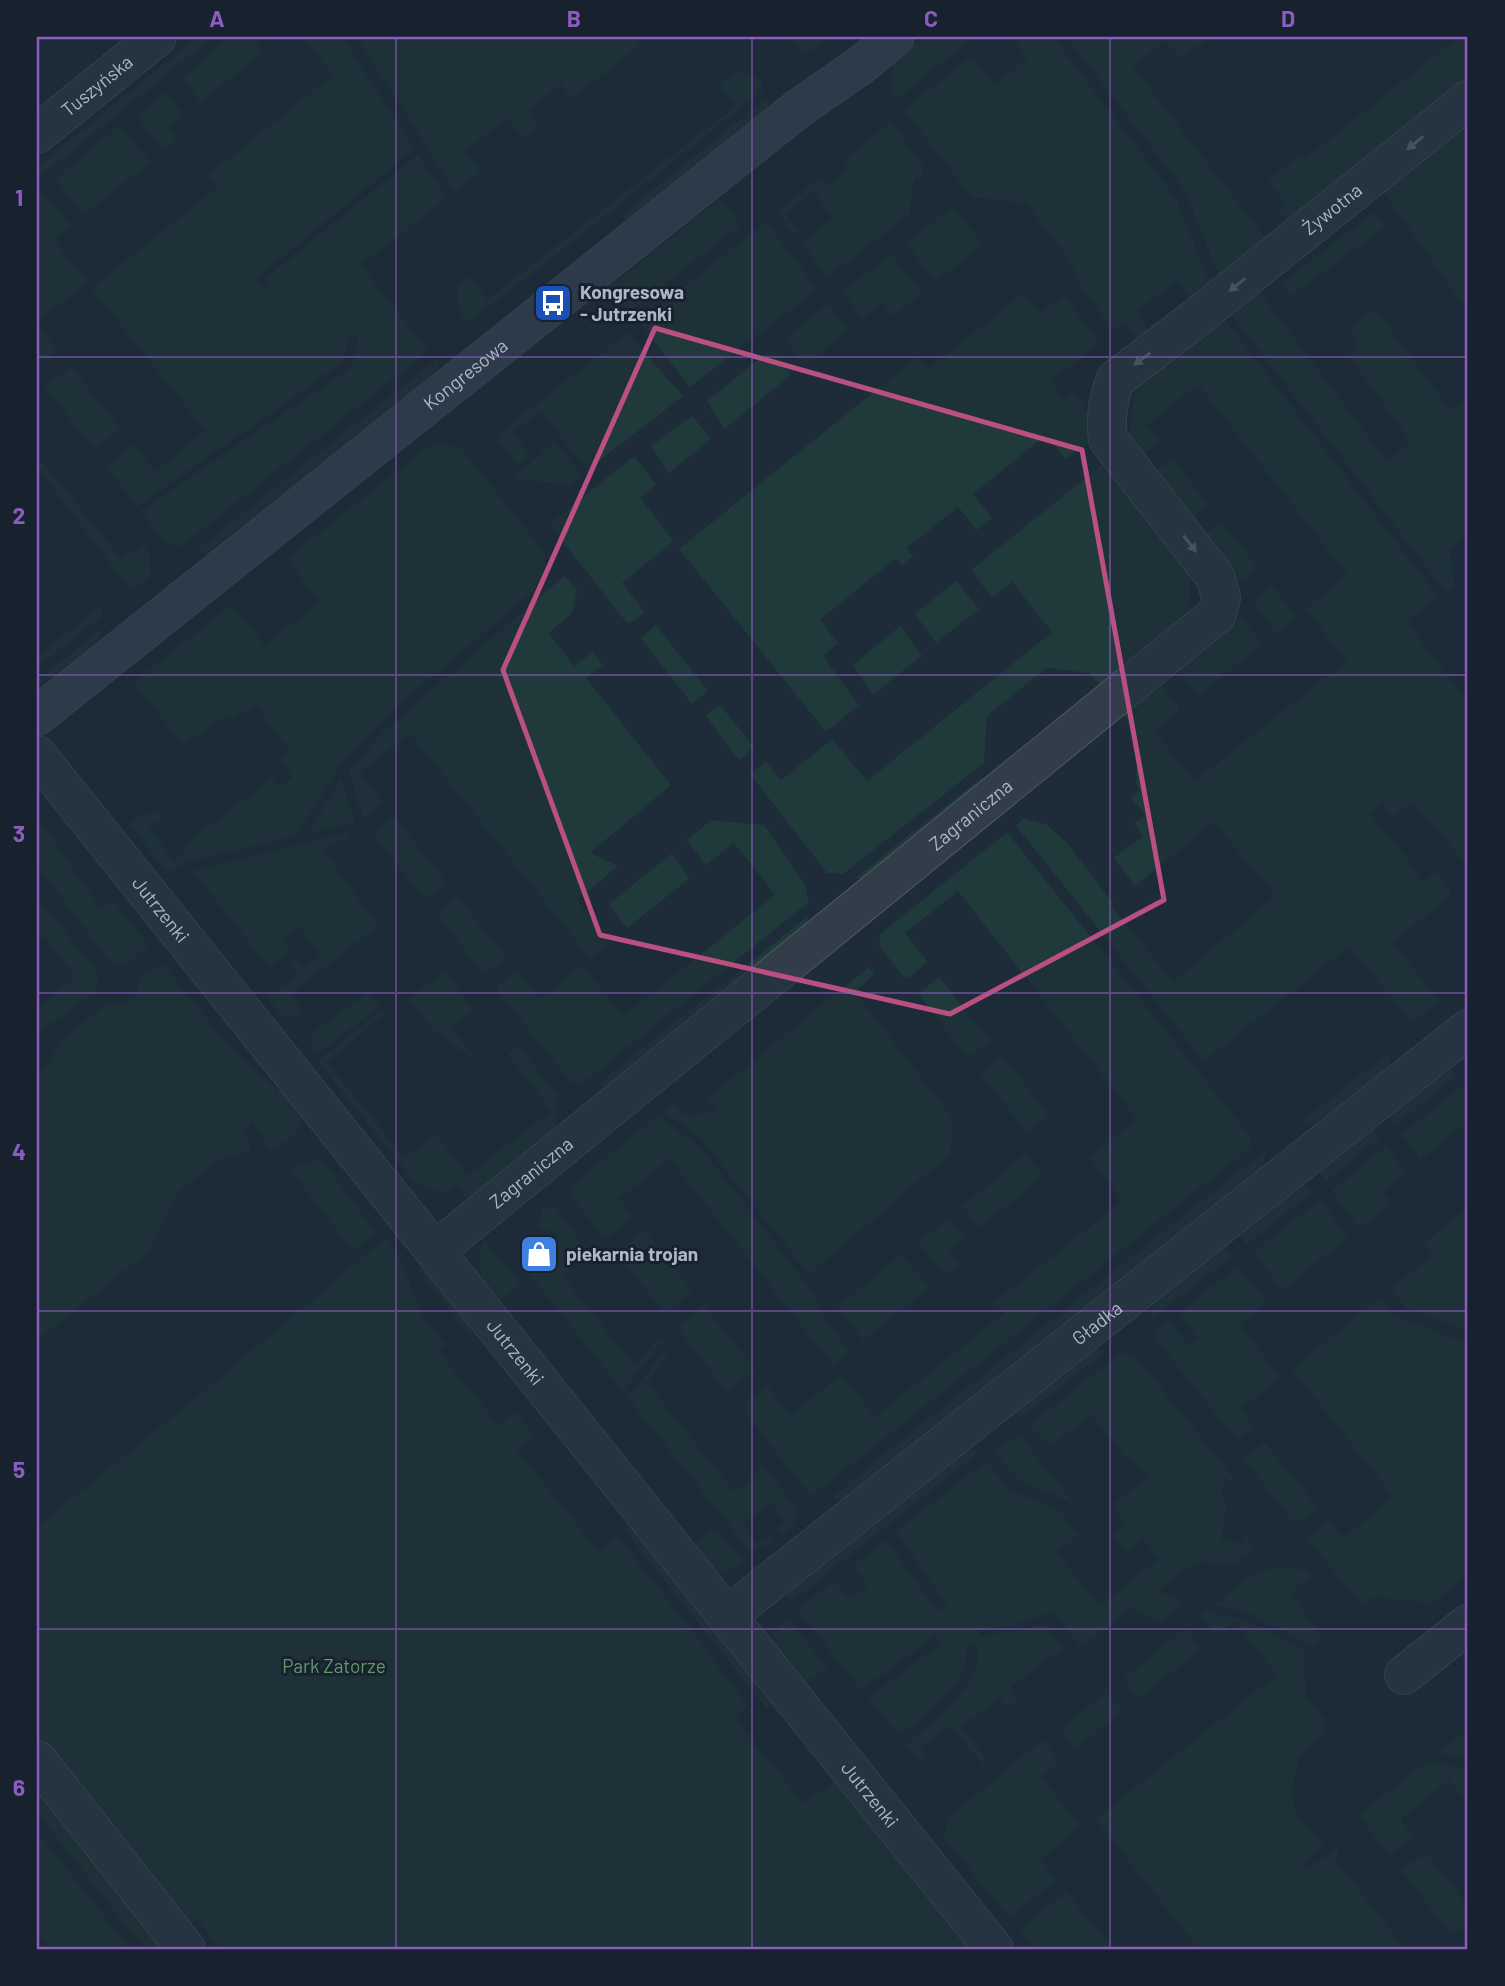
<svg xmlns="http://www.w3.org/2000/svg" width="1505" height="1986" viewBox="0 0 1505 1986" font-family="Barlow,sans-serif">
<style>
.green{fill:#20393a}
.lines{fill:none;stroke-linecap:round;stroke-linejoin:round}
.street-casing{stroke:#4d5864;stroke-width:40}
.secondary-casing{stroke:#4d5864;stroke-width:40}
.street{stroke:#323d49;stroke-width:38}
.secondary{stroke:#404c5d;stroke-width:38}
.oneway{fill:#75818e}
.marked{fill:none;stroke:#ba5080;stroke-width:5;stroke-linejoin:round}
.grid{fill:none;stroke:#8c5dc1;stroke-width:2;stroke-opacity:0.55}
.labels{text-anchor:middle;stroke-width:6;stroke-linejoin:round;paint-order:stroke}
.street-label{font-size:19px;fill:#acb8c6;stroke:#18222e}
.poi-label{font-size:19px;font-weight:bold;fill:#acb8c6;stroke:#18222e;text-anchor:start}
.park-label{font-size:19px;fill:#62996c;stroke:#18222e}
.neatline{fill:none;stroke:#8c5dc1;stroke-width:2.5}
.grid-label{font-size:23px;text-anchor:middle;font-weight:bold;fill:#8c5dc1}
</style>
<rect width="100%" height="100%" fill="#1e2b39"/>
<g class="green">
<path d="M198,37H212L37,179V167Z"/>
<path d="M230,37H250L264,52L200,102L183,78Z"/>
<path d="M303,37H342L414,149L255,279L262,288L268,284L265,279L418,155L447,198L360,265L428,351L181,546L164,541L141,511L352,367L359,338L350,335L342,362L284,404L137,506L106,466L133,445L155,472L206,431L92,288L218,187L209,175L333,75Z"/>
<path d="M357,37H642L636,48L572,98L561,84L528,110L538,126L523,138L507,118L465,151L480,172L455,191Z"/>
<path d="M790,37H828L811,51L801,50Z"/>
<path d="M925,37H973L898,97L891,96L894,61Z"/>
<path d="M1016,37H1053L1176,199L1213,291L1196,306L1177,280L1138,310L1150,339L1142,345L1124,322L1113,330L1082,288L1070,260L1026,203L972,197L904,110L972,56L995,85L1028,58L1013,39Z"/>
<path d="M1067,37H1205L1207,39L1181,58L1165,40L1133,67L1271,246L1222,283L1186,192Z"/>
<path d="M1459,37H1468V89L1306,215L1287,220L1278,214L1287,204L1268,181L1300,155L1304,160Z"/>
<path d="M735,72L753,76L761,81L763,90C665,166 569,247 469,321C458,315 453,297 460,285C462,282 465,279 468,276L487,300L736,106L719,83Z"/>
<path d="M164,93L184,115L169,127L177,139L163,151L137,116Z"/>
<path d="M766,98L769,106L706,160L628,221L622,215Z"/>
<path d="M891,123L923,165V179L914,178L909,215L828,276L801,242L834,218L813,191L785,214L798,231L793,234L778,212L820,178L826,186L851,169L844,160Z"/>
<path d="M1468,125V308L1447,282L1384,192Z"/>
<path d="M118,127L150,162L83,215L56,179Z"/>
<path d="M40,191L70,225L53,239L87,282L37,322V194Z"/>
<path d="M721,199L740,225L629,312L611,287Z"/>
<path d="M953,206L982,244L935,282L907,244Z"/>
<path d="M1373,213L1386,226L1290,296L1282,283Z"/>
<path d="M766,222L817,289L690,387L639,322Z"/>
<path d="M891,254L921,293L893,316L882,302L862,318L844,292Z"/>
<path d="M1257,289L1387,462L1411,442L1350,357L1357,344L1350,327L1375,309L1450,410L1468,396V535L1450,550L1454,585L1446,592L1229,311Z"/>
<path d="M1023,294L1040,314L1064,295L1099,344L1051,381L1065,400L1075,392L1086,410L1088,443L1066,459L1046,435L973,494L992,518L977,530L958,507L907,548L913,557L902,566L896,558L820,620L838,643L823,656L859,705L826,732L679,549L917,357L928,370Z"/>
<path d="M828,304L848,329L805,364L785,338Z"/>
<path d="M1222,316L1438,597L1407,621L1433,658L1468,701V866L1412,801L1393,817L1382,803L1370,814L1410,862L1407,864L1423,883L1438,871L1451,894L1392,944L1439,1000L1413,1021L1348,947L1204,1061L1016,826L1024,818L1047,825L1066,842L1113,903L1111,906L1173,982L1276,896L1214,822L1135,886L1114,858L1143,836L1134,823L1145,815L1131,798L1140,790L1136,783L1137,736L1121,710L1158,681L1180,709L1154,731L1194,782L1347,661L1306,609L1348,575L1198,384L1146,425L1160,443L1142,455L1129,438L1136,385Z"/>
<path d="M37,324L57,350L37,366Z"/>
<path d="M627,333L683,396L587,470L541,411L513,432L530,456L517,465L496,436Z"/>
<path d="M771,349L791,375L724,429L707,401Z"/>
<path d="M436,360L440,363L434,373L367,428L205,554L196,551Z"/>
<path d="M71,367L120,429L94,449L45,387Z"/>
<path d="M692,416L711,439L669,473L651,446Z"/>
<path d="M555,442L581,475L570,484L513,479Z"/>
<path d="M432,444L460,447L545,553L546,580L387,715L339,767L296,836L186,862L167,874L130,824L139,816L158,812L163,817L149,829L174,861L187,850L184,845L272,779L278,787L293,777L280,759L290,751L255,704L233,720L229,714L183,745L134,682L232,605L264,645L320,603L298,573L289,557Z"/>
<path d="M37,456L121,559L143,544L149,553L151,575L131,590L37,467Z"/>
<path d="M634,456L656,484L640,498L674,541L622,583L645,612L632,622L627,623L552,528V522Z"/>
<path d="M1172,459L1208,504L1193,518L1156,471Z"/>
<path d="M1108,460L1191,562L1188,622L1103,689L1089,673L1046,668L987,716L984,763L843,874L827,873L750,774L766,762L781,780L832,739L867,781L1052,632L1012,582L992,598L971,570Z"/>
<path d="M1221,522L1258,568L1242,580L1206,534Z"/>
<path d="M564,576L577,590L572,613L549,633L574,666L593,652L603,665L586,678L671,785L590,853L618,866L577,900L609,942L590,958L410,733L359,773L382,802L365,818H363L349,771L379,736Z"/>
<path d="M956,581L979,609L936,643L915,614Z"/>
<path d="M1271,585L1297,617L1276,633L1253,600Z"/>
<path d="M99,607L104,614L37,667V658Z"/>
<path d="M1241,618L1262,644L1197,696L1176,667Z"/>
<path d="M656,625L708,691L692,704L641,638Z"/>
<path d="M900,626L922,655L873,695L853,665Z"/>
<path d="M103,628L99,640L45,683L37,684V681Z"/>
<path d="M720,705L754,747L739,760L706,716Z"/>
<path d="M982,777V790L869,880L855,878Z"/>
<path d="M341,779L355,822L308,834L310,830Z"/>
<path d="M37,817L100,908L114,902L148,945L128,963H111L37,864Z"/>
<path d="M394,817L447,884L427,898L422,896L375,835L376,831Z"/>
<path d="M711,820L764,825L805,885L809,902L583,1083L571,1082L497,990V985L517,972L540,1000L582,966L624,1016L775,895L734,843L706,865L687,840Z"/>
<path d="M1007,832L1251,1138L1250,1148L811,1496L740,1407L767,1386L791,1415L841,1375L875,1417L1005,1313L995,1302L1123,1201L1090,1158L1137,1119L958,891L905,933L928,962L908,978L904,977L879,946L880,934Z"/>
<path d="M347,833L350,835L323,850L378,926L292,992L302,1016H282L268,997L298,975L292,965L297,960L304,969L321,955L299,926L282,940L290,951L269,967L193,871Z"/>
<path d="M671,854L690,878L627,928L609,904Z"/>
<path d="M37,897L98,974L96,991L37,1034V1009L76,977L47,940L49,938L47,936L42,939L37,933Z"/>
<path d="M457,897L507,959L487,972H482L438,915L439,911Z"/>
<path d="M808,916L807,932L613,1085L598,1084Z"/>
<path d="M163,964L221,1037L276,1089L286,1090L307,1114C299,1130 288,1144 271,1150L252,1122L241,1130L250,1142L249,1151L217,1160L177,1193L149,1251L37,1340V1183L39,1167L37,1162V1075L48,1065L59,1042L106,1005C127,1008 139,1003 138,979Z"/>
<path d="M869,967L874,974L855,992L953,1119L950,1154L809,1274L699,1136L663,1112L674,1103L686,1115L713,1112L717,1108L705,1100Z"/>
<path d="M444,972L474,1010L451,1028L475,1058L450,1043L432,1028L410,999Z"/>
<path d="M939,977L990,1041L968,1058L918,994Z"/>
<path d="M367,993L380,1007L315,1055L312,1051L313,1033Z"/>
<path d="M380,1012L385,1013L326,1062L405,1158L436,1134L467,1176L552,1111L508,1054L518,1046L557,1095L555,1132L471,1197H465L456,1184L444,1193L417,1184L318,1061Z"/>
<path d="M1389,1053L1391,1068L1311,1125L1300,1123Z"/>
<path d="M1002,1056L1049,1115L1027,1132L981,1074Z"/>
<path d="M1447,1064L1457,1075L1395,1125L1385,1113Z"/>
<path d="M1466,1084L1468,1087V1121L1420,1160L1402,1134Z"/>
<path d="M658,1116L700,1147L818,1299L814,1303L849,1352L833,1365L670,1159L619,1198L634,1217L609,1236H603L571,1196L573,1184Z"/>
<path d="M1370,1125L1380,1137L1326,1181L1316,1168Z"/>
<path d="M1386,1147L1405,1172L1382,1191L1391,1203L1359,1228L1332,1190Z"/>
<path d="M1266,1150L1264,1162L1259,1172L848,1501L832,1498L867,1468Z"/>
<path d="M1026,1154L1043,1176L979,1228L963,1206Z"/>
<path d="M321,1159L375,1232L353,1250L291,1171L302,1164Z"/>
<path d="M1302,1180L1311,1193L1246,1244L1237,1230Z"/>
<path d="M1321,1199L1347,1238L1282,1290L1254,1252Z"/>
<path d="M543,1207H555L579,1240L578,1260L563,1277L635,1367L659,1339L662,1341L623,1391L523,1266L524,1264L549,1268L557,1233L537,1228Z"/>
<path d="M1468,1208V1330L1405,1307L1391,1289L1433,1255L1424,1243Z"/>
<path d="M949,1218L965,1238L948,1252L958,1265L944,1276L919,1242Z"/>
<path d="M645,1231L692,1291L667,1311H663L618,1254L621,1250Z"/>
<path d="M386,1238L398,1255L423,1317L445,1344L438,1351L498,1425L515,1412L533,1435L517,1450L598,1551L617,1536L705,1647L724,1676L748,1706L734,1718L804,1804L835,1781L968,1949H221L197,1919L187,1927L37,1737V1527L194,1400Z"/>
<path d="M484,1240L521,1284L497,1303C481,1280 475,1268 484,1240Z"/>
<path d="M1223,1244L1232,1256L1151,1319L1154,1298Z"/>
<path d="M901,1255L929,1287L863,1340L838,1307Z"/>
<path d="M421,1262L476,1332L471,1336L418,1269Z"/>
<path d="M1238,1266L1266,1302L1239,1325L1280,1377L1240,1409L1253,1427L1237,1439L1156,1340L1157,1329L1169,1320L1188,1346L1198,1338L1180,1313Z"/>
<path d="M1380,1298L1394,1316L1468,1344V1575L1432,1603L1374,1597L1363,1607L1308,1539L1329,1521L1343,1539L1394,1497L1292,1369Z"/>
<path d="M703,1305L755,1370L729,1390L725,1389L677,1327Z"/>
<path d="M1090,1347L1106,1351L1020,1419L1013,1409Z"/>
<path d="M666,1349L669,1351L647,1383L733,1491L744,1486L762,1465L797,1509L794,1525L782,1534L778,1528L786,1522L772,1502L744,1524L756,1543L770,1534L773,1540L752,1553L628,1398Z"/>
<path d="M1120,1353L1134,1355L1239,1485L1226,1478L1221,1495L1227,1503L1221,1540L1243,1544L1245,1535L1255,1551L1233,1564L1197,1561L1158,1590L1183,1603L1161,1622L1132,1607L1082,1647L1052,1612L1010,1626L979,1629V1636L1024,1630L1044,1622L1062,1649L1011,1686L1017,1699L1011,1706L1004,1704L999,1697L961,1728L988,1761L983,1764L949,1725L919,1749L925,1757L918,1761L906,1745C930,1724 992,1678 975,1641L966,1647C972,1681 922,1717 899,1736L869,1698L941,1643L936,1635L861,1690L798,1610L834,1581L850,1600L868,1585L853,1566L885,1540L938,1612L947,1605L896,1531L987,1461L1008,1489L1061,1512L1078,1535L1056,1553L1100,1606L1159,1559L1143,1538L1125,1552L1112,1536L1126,1524L1112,1506L1149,1475L1130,1456L1127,1459L1091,1414L1051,1446L1029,1426Z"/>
<path d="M1019,1435L1073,1503L1020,1480L998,1457L996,1452Z"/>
<path d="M1265,1443L1317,1507L1298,1522L1294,1523L1244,1459Z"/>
<path d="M965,1448L979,1452L791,1602L786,1595L793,1586Z"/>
<path d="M631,1525L772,1704L766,1708L625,1530Z"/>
<path d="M715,1528L743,1561C739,1564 733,1569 728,1571C715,1575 700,1554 692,1546Z"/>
<path d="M1289,1567L1304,1571L1311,1576L1291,1592L1306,1616L1323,1639L1313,1646L1245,1611L1213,1605L1256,1572L1273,1568Z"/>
<path d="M1206,1612L1248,1621L1307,1652L1303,1655L1306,1698L1325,1720L1324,1734L1299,1759L1291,1790L1296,1815L1324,1847L1302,1863L1307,1869L1339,1847L1336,1861L1405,1949H1199L1096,1819L1277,1675L1235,1621L1215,1636L1201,1616Z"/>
<path d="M788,1619L827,1667L802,1687C787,1667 776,1656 773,1631Z"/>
<path d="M1186,1628L1200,1649L1138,1699L1124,1679Z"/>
<path d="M1106,1693L1122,1711L1075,1749L1062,1728Z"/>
<path d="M1468,1731V1759L1439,1752Z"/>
<path d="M1043,1740L1059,1762L1041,1777L1080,1826L1040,1859L1056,1879L1010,1918L944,1838L948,1818Z"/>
<path d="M1429,1761L1468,1770V1803L1449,1780L1400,1819L1413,1837L1389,1855L1359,1815Z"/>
<path d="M37,1792L160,1947L157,1949H145L37,1812Z"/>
<path d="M37,1832L130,1949H50L37,1933Z"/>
<path d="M1426,1853L1468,1906V1924L1451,1935L1402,1870Z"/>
<path d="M1066,1892L1113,1949H1035L1020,1930Z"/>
</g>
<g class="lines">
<defs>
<g id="street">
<path id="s1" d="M37,134L157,37"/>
<path id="s2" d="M37,755L994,1949"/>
<path id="s3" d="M435,1251L1217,614L1221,598L1216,578L1108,439C1105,421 1108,396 1116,379L1196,318L1468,100"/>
<path id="s4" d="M727,1616L1468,1029"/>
<path d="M1404,1675L1468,1624"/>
<path d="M37,1760L186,1949"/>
</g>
<g id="secondary">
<path id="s5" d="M37,716L799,108L861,65L895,37"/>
</g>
</defs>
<use href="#street" class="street-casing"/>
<use href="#secondary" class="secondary-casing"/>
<use href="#street" class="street"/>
<use href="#secondary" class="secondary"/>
</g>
<defs><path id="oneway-solid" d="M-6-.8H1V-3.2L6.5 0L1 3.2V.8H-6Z" transform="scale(1.75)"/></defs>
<g class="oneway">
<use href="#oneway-solid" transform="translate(1415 143) rotate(141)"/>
<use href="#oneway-solid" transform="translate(1237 285) rotate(141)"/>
<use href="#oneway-solid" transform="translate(1142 359) rotate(143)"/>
<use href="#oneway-solid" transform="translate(1190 544) rotate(52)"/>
</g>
<path d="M0 0H1505V1986H0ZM655,328L1082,450L1164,900L950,1014L600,935L503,670Z" fill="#1e2b39" fill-opacity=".55" fill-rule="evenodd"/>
<path class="marked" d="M655,328L1082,450L1164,900L950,1014L600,935L503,670Z"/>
<path class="grid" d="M396,37V1949M752,37V1949M1110,37V1949M37,357H1468M37,675H1468M37,993H1468M37,1311H1468M37,1629H1468"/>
<defs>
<symbol id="bus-square" viewBox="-11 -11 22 22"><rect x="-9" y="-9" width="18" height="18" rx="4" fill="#1a4fb4" stroke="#18222e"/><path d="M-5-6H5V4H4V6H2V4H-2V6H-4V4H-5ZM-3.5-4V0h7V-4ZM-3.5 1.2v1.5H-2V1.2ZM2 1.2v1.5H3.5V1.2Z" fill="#fff"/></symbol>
<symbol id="shop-square" viewBox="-11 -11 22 22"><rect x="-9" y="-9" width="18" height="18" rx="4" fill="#3f7fe0" stroke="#18222e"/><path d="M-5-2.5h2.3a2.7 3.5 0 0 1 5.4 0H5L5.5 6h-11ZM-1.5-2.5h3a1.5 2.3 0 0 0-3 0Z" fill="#fff"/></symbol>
</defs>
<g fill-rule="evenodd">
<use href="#bus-square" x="531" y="281" width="44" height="44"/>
<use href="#shop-square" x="517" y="1232" width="44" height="44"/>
</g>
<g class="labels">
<g class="street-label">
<text dy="7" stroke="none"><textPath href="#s1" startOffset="77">Tuszyńska</textPath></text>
<text dy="7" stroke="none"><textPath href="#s3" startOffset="1558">Żywotna</textPath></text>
<text dy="7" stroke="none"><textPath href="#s5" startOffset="548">Kongresowa</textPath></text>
<text dy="7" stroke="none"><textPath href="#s3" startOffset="691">Zagraniczna</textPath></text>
<text dy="7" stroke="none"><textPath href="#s2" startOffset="198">Jutrzenki</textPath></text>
<text dy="7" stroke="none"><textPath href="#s3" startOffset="124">Zagraniczna</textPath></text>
<text dy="7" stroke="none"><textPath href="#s4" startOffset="472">Gładka</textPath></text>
<text dy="7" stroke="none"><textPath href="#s2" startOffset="765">Jutrzenki</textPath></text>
<text dy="7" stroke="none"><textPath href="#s2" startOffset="1332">Jutrzenki</textPath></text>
</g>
<g class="poi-label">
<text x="580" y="299">Kongresowa<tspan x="580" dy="22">- Jutrzenki</tspan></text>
<text x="566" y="1261">piekarnia trojan</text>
</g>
<g class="park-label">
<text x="334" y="1673">Park Zatorze</text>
</g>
</g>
<rect width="1505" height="1986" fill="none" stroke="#18222e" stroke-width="77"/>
<rect x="38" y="38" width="1428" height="1910" class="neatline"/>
<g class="grid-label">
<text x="217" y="27">A</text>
<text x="574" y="27">B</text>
<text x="931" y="27">C</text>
<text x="1288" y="27">D</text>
<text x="19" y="206">1</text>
<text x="19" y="524">2</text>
<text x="19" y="842">3</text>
<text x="19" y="1160">4</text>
<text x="19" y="1478">5</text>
<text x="19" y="1796">6</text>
</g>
</svg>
